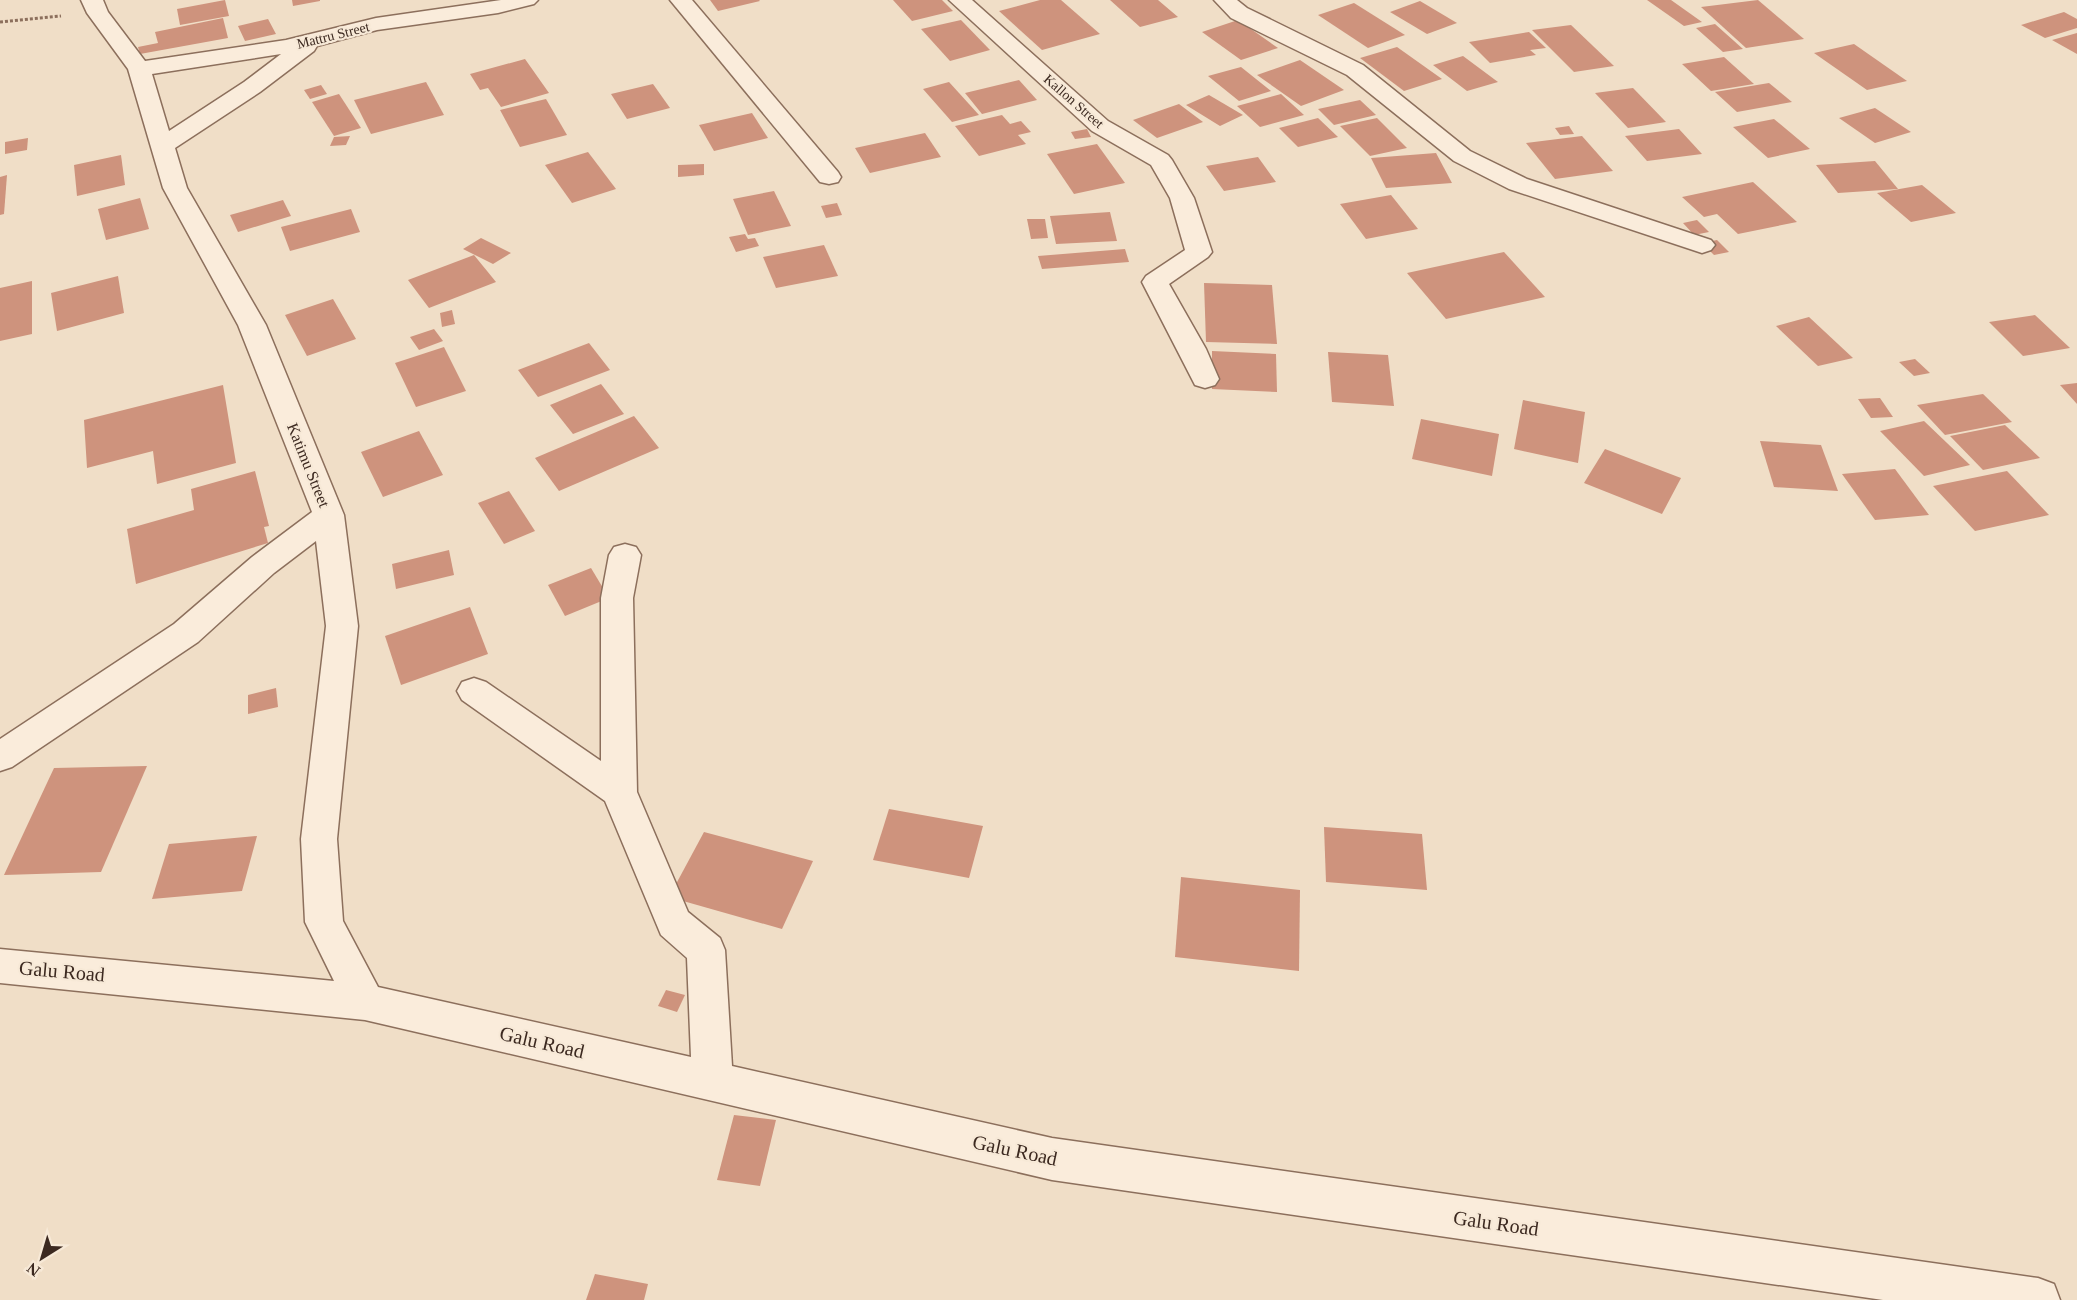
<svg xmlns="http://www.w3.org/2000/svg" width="2077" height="1300" viewBox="0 0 2077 1300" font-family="Georgia,serif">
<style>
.building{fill:#ce937d}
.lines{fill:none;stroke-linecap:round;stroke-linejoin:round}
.minor-casing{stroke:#8c6f5c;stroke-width:3}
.path{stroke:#8c6f5c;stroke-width:3;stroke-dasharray:3 2;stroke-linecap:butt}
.minor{fill:#faecdb;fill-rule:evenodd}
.labels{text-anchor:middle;stroke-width:4.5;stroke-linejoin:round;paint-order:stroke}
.far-street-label{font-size:14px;fill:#3c2920;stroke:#f7e9d7}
.street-label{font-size:16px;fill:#3c2920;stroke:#f7e9d7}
.near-street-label{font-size:20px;fill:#3c2920;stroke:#f7e9d7}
</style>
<rect width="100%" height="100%" fill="#f0dec7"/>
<g class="building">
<path d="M225,0L229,16L180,25L177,9Z"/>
<path d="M292,0H320V1L293,6Z"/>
<path d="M710,0H759L760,1L718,11Z"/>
<path d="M893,0H942L953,11L912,21Z"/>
<path d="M1040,0H1061L1100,34L1042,50L999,11Z"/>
<path d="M1110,0H1158L1178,17L1140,27Z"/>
<path d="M1647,0H1671L1702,22L1684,26Z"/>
<path d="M1758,0L1804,39L1746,48L1701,7Z"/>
<path d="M1420,1L1457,23L1427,34L1390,12Z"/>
<path d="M1354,3L1405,35L1368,48L1318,15Z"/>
<path d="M2064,12L2077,19V28L2045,38L2021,25Z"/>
<path d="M223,18L228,38L140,54L138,47L158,43L155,32Z"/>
<path d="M268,19L276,34L245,41L238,26Z"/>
<path d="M961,20L990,50L950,61L921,29Z"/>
<path d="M1238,20L1278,48L1241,60L1202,32Z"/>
<path d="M1715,24L1743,49L1723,52L1696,28Z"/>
<path d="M1571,25L1614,66L1574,72L1532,30Z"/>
<path d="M1529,32L1546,48L1530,50L1536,55L1490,63L1469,42Z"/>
<path d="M2077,33V54L2052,40Z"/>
<path d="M1854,44L1907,81L1867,90L1814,53Z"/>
<path d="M1397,47L1442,79L1404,91L1360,58Z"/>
<path d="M1463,56L1498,82L1467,91L1433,65Z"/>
<path d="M1724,57L1754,84L1711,91L1682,64Z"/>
<path d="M525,59L549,93L501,107L488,88L480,90L470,74Z"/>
<path d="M1300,60L1344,90L1301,106L1257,75Z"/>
<path d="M1241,67L1271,91L1239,101L1208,76Z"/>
<path d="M1019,80L1037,100L982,114L965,93Z"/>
<path d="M426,82L444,115L371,134L354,100Z"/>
<path d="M949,82L979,115L952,122L923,89Z"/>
<path d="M1769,83L1792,102L1737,112L1715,92Z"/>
<path d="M653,84L670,108L627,119L611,94Z"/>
<path d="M321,85L327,94L310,99L304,90Z"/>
<path d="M1633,88L1666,122L1628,128L1595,93Z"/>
<path d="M339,94L361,128L334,136L312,102Z"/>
<path d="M1281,94L1304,115L1260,127L1237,106Z"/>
<path d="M1209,95L1243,115L1220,126L1186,105Z"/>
<path d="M546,99L567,135L520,147L500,110Z"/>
<path d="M1360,100L1376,115L1334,125L1318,109Z"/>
<path d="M1179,104L1203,122L1157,138L1133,120Z"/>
<path d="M1875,108L1911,132L1875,143L1839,118Z"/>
<path d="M752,113L768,138L714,151L699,125Z"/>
<path d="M1002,115L1010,124L1021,121L1031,132L1018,135L1026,144L979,156L955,126Z"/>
<path d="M1318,118L1338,137L1298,147L1279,128Z"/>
<path d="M1377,118L1407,148L1370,156L1340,126Z"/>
<path d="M1774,119L1810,149L1768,158L1733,127Z"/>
<path d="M1569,126L1574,134L1560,135L1555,128Z"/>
<path d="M1087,129L1091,137L1075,139L1071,132Z"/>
<path d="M1679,129L1702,154L1647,161L1625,136Z"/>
<path d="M925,133L941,157L870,173L855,148Z"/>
<path d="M350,136L346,145L330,146L334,137Z"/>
<path d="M1582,136L1613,171L1555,179L1526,143Z"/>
<path d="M28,138L27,150L5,154V142Z"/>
<path d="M1097,144L1125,183L1074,194L1047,154Z"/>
<path d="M588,152L616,189L572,203L545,165Z"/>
<path d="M1436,153L1452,183L1386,188L1371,158Z"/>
<path d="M121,155L125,185L77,196L74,165Z"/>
<path d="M1258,157L1276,182L1224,191L1206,166Z"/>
<path d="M1875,161L1898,189L1838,193L1816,165Z"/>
<path d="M704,164V175L678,177V165Z"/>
<path d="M7,175L4,214L0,215V177Z"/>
<path d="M1753,182L1797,222L1738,234L1717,214L1704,217L1682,197Z"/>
<path d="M1922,185L1956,213L1911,222L1877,193Z"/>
<path d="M774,191L791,226L748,235L733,199Z"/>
<path d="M1391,195L1418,229L1366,239L1340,204Z"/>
<path d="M140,198L149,229L106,240L98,209Z"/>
<path d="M283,200L291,216L238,232L230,215Z"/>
<path d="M837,203L842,215L826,218L821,206Z"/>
<path d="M351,209L360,232L290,251L281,227Z"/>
<path d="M1110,212L1117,241L1056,244L1050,216Z"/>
<path d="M1027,219H1045L1048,238L1031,239Z"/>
<path d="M1697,220L1709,232L1694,235L1683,223Z"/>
<path d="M745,234L748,239L755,238L759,246L736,252L729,237Z"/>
<path d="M481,238L511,253L493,264L463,249Z"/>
<path d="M1717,240L1729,252L1714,255L1702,243Z"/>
<path d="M824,245L838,276L776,288L763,257Z"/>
<path d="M1125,249L1129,262L1042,269L1038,256Z"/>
<path d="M1504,252L1545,297L1446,319L1407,273Z"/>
<path d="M474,255L496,282L429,308L408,280Z"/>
<path d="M118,276L124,313L57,331L51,293Z"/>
<path d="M32,281V334L0,341V288Z"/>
<path d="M1204,283L1272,285L1277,344L1206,342Z"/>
<path d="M333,299L356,339L307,356L285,315Z"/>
<path d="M452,310L455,324L442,327L440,313Z"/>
<path d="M2035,315L2070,348L2023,356L1989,322Z"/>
<path d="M1809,317L1853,358L1818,366L1776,326Z"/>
<path d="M434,329L443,341L419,350L410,337Z"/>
<path d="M589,343L610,370L538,397L518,370Z"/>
<path d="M444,347L466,391L416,407L395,363Z"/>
<path d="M1212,351L1276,354L1277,392L1212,389Z"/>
<path d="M1328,352L1388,355L1394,406L1332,402Z"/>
<path d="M1915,359L1930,373L1914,376L1899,362Z"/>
<path d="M2077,383V404L2060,385Z"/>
<path d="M601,384L624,414L573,434L550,405Z"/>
<path d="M223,385L236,463L157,484L153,451L87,468L84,420Z"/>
<path d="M1983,394L2012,422L1945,435L1917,405Z"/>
<path d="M1880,398L1893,417L1871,418L1858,399Z"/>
<path d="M1523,400L1585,412L1578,463L1514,449Z"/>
<path d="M634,416L659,448L559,491L535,458Z"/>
<path d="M1421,419L1499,434L1492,476L1412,459Z"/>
<path d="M1924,421L1970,465L1924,476L1880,431Z"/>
<path d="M2005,425L2040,458L1983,470L1950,436Z"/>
<path d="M419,431L443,475L383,497L361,452Z"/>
<path d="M1760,441L1821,445L1838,491L1774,487Z"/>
<path d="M1605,449L1681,478L1662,514L1584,483Z"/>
<path d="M1895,469L1929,515L1875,520L1842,474Z"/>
<path d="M255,471L269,526L264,527L268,543L136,584L127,529L194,510L191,489Z"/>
<path d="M2007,471L2049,515L1975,531L1933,486Z"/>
<path d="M509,491L535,531L504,544L478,503Z"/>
<path d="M449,550L454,575L396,589L392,564Z"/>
<path d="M591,568L609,598L565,616L548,585Z"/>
<path d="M470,607L488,654L401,685L385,636Z"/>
<path d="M276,688L278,707L248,714V695Z"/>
<path d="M147,766L101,872L4,875L54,768Z"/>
<path d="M889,809L983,826L969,878L873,860Z"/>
<path d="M1324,827L1422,834L1427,890L1326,882Z"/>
<path d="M704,832L813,861L782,929L669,897Z"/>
<path d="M257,836L242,891L152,899L169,844Z"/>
<path d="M1181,877L1300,890L1299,971L1175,957Z"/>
<path d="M666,990L685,995L677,1012L658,1006Z"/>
<path d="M734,1115L776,1120L760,1186L717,1180Z"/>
<path d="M595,1274L648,1284L644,1300H586Z"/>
</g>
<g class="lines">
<defs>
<g id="minor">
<path d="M81,0H103L108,12L145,61L286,40L376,18L501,0H538L534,4L498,13L377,30L317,46L314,51L260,92L175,148L187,188L266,325L344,515L358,626L337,839L343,921L378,987L691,1057L687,958L661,935L605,801L462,700L457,691L462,682L474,678L486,682L601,761V598L609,555L614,547L625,544L636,547L641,555L633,598L637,792L688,912L720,938L725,950L732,1066L1052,1138L2038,1278L2054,1284L2060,1300H1883L1052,1180L365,1020L0,983V949L334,981L305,922L301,839L326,626L316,541L274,573L198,642L12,767L0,771V739L174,624L252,557L312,512L238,325L163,188L128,69L87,13ZM281,54L244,82L169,131L152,74Z"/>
<path d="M670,0H692L838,172L841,177L838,182L829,184L820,182Z"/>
<path d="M949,0H972L1108,121L1168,155L1172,160L1194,198L1212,252L1208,257L1169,284L1206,349L1219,379L1215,385L1205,388L1195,385L1142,282L1146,276L1185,250L1170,198L1151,165L1092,131Z"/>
<path d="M1214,0H1237L1247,8L1363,65L1470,151L1527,179L1711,240L1715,245L1711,250L1702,253L1693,250L1509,189L1454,161L1347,75L1231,18Z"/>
</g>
</defs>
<use href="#minor" class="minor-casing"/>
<path class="path" d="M0,22L61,16"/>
<use href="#minor" class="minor"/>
</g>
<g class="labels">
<g class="far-street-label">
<text transform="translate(333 35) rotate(-14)" y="5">Mattru Street</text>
<text transform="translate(1074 101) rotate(41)" y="5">Kallon Street</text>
</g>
<g class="street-label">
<text transform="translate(309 465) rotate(68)" y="6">Katimu Street</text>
</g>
<g class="near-street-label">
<text transform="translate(62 971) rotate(5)" y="7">Galu Road</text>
<text transform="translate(542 1042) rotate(13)" y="7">Galu Road</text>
<text transform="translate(1015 1150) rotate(12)" y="7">Galu Road</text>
<text transform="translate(1496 1223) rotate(8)" y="7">Galu Road</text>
</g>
</g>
<g transform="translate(42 1258) rotate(217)" stroke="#f7e9d7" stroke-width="4.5" paint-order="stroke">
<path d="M0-4.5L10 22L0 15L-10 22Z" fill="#3c2920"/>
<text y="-9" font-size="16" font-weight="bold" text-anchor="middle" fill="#3c2920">N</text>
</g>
</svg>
